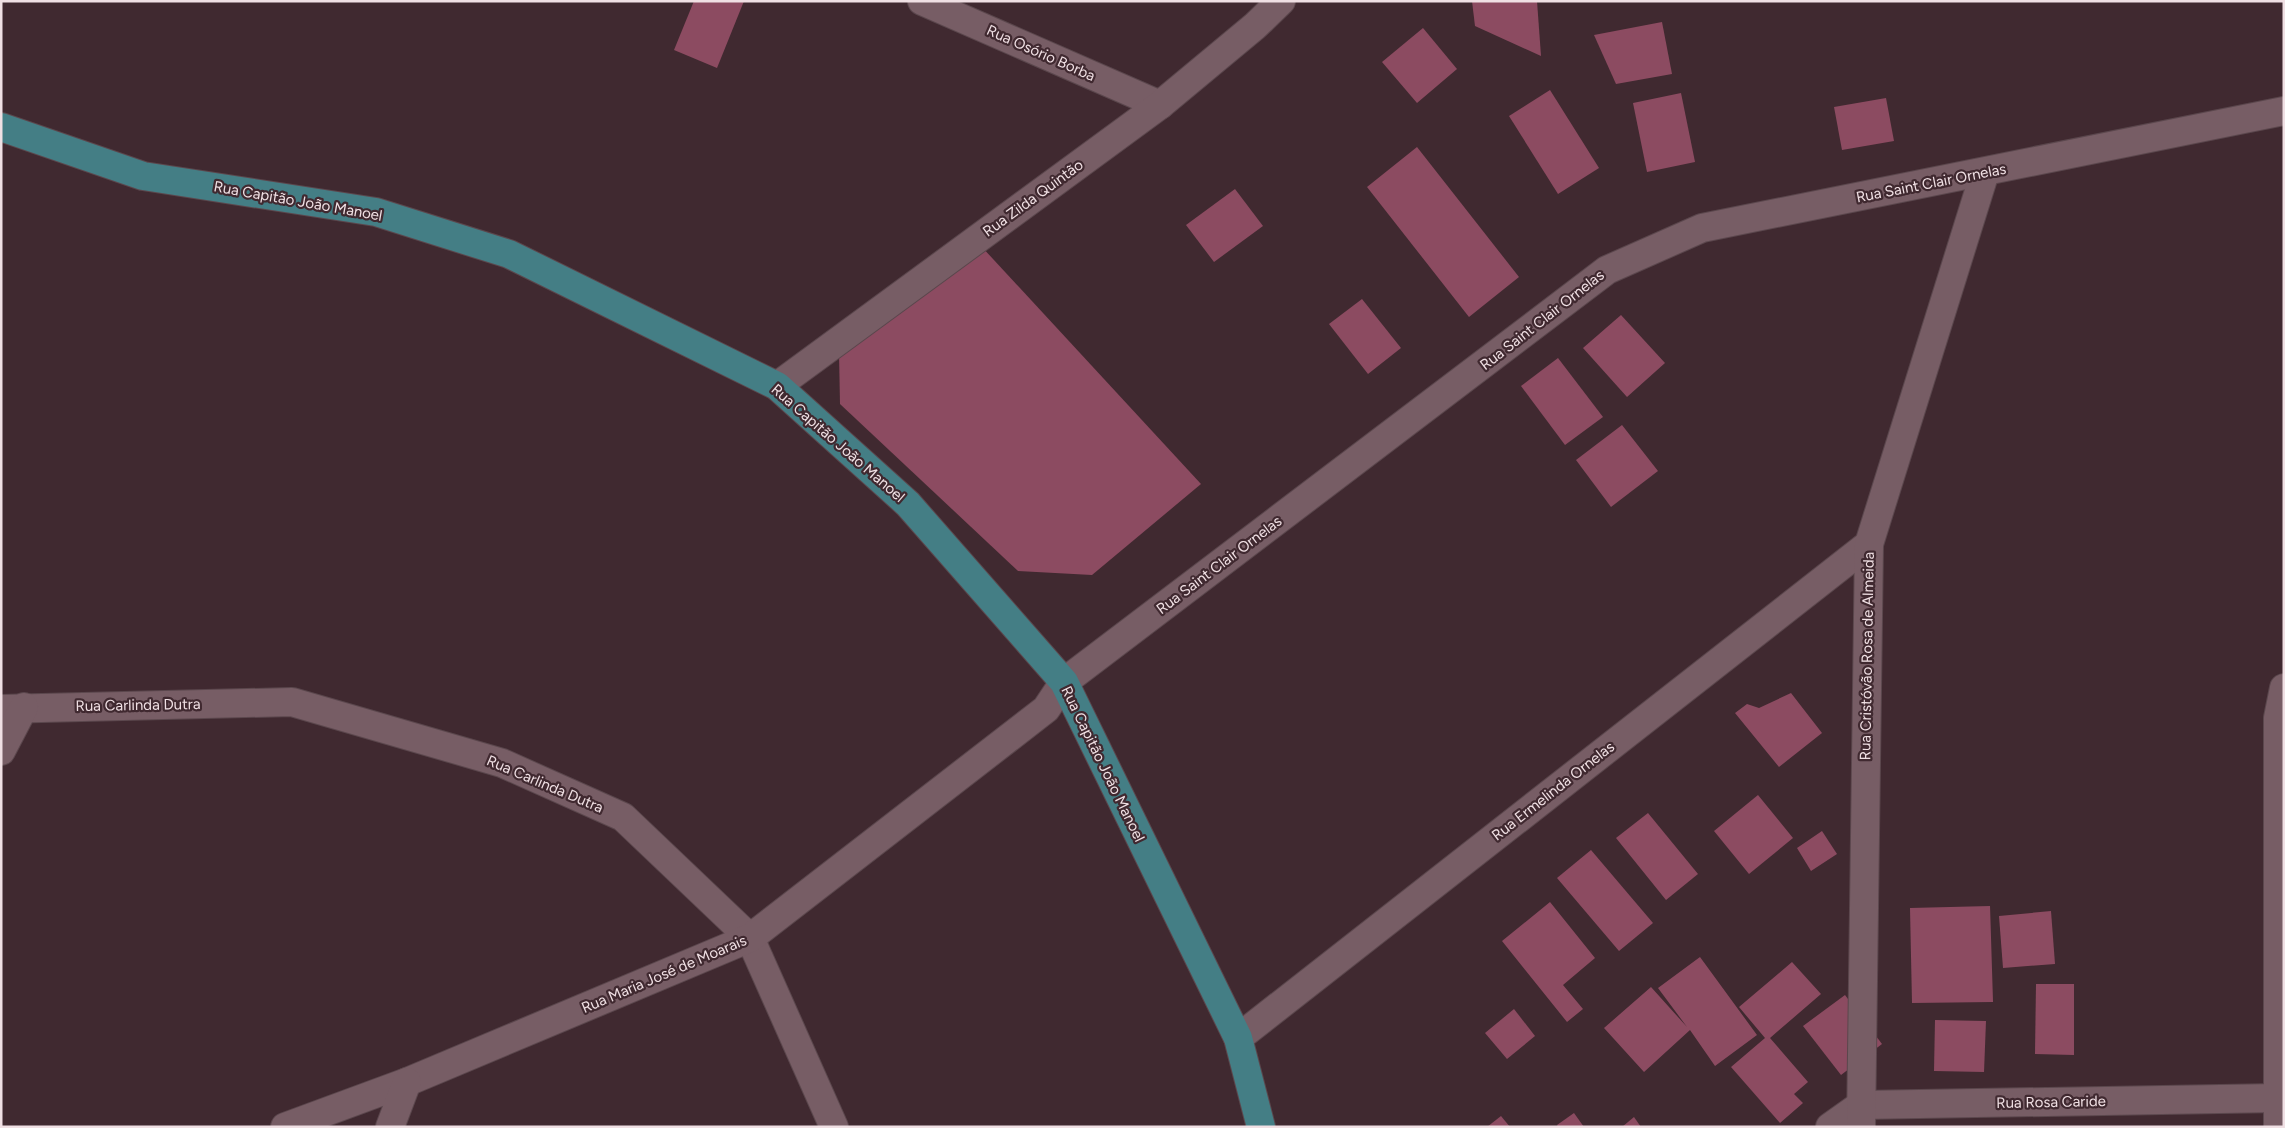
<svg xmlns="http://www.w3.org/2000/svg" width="2285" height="1128" viewBox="0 0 2285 1128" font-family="Figtree,sans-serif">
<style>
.building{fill:#8c4b61}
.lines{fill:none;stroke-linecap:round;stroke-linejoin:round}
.minor-casing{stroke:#5b474d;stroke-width:30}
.major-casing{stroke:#5b474d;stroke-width:30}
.minor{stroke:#775d65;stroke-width:28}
.major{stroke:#447e85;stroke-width:28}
.labels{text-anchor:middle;stroke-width:4.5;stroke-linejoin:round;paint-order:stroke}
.street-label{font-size:15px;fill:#f0e0e4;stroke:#402930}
</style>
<rect width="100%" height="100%" fill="#402930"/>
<g class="building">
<path d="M694,1H744L717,68L674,50Z"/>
<path d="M1472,1H1537L1541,56L1475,26Z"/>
<path d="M1662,22L1672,74L1616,84L1594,35Z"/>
<path d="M1423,28L1457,69L1417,103L1382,62Z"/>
<path d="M1550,90L1599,168L1558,194L1509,116Z"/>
<path d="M1681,93L1695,162L1647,172L1633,103Z"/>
<path d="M1886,98L1894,141L1842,150L1834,107Z"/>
<path d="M1417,147L1519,277L1469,317L1367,187Z"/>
<path d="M1235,189L1263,226L1214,262L1186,225Z"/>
<path d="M981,246L1201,484L1092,575L1018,571L840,404L839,352Z"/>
<path d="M1362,299L1401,348L1368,374L1329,324Z"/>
<path d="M1621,315L1665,363L1627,397L1583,348Z"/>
<path d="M1558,358L1603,417L1565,445L1521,386Z"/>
<path d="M1622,425L1658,471L1611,507L1576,460Z"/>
<path d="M1791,693L1822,733L1779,767L1735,713L1747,704L1759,708Z"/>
<path d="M1758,795L1793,838L1749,874L1714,831Z"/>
<path d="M1648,813L1698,874L1666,900L1616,838Z"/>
<path d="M1822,831L1837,854L1811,871L1797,848Z"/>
<path d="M1591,850L1653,923L1619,951L1557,878Z"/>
<path d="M1550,902L1595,958L1563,985L1583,1009L1567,1022L1502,941Z"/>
<path d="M1990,906L1993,1002L1912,1003L1910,908Z"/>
<path d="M2051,911L2055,964L2003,968L1999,916Z"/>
<path d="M1700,957L1757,1035L1715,1066L1690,1030L1644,1072L1604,1028L1651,987L1687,1027L1658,988Z"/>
<path d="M1792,962L1821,994L1770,1038L1808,1082L1794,1094L1803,1103L1780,1123L1731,1067L1765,1038L1739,1007Z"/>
<path d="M2036,984H2074V1055L2035,1054Z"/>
<path d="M1845,995L1882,1044L1841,1075L1803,1026Z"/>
<path d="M1514,1009L1535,1036L1507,1059L1485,1033Z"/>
<path d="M1935,1020L1986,1021L1984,1072L1934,1071Z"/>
<path d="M1574,1113L1584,1127H1558L1557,1125Z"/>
<path d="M1501,1116L1510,1127H1487Z"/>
<path d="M1634,1117L1641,1127H1622Z"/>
</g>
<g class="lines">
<defs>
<g id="minor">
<path d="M922,1L1160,105"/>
<path d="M777,386L1160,105L1255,26L1281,1"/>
<path d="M1,709L292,702L502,763L623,817L750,938L834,1127"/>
<path d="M1,751L24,707"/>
<path d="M1238,1038L1869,544"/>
<path d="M285,1127L407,1082L750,938L1046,709L1064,682L1607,270L1702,228L2284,111"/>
<path d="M390,1127L407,1082"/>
<path d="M1830,1127L1861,1105L2278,1098"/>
<path d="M1861,1127L1869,544L1985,172"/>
<path d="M2278,1127V718L2284,688"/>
</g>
<path id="major" d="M1,127L143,176L376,212L509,254L777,386L908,504L1064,682L1238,1038L1261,1127"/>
</defs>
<use href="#minor" class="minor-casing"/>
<use href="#major" class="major-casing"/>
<use href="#minor" class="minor"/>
<use href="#major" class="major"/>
</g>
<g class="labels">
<g class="street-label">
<text transform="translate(1041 53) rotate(24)" y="5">Rua Osório Borba</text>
<text transform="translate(1931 183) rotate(-11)" y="5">Rua Saint Clair Ornelas</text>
<text transform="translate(1033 198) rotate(-36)" y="5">Rua Zilda Quintão</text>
<text transform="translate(298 201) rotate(10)" y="5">Rua Capitão João Manoel</text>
<text transform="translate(1542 320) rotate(-38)" y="5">Rua Saint Clair Ornelas</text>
<text transform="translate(838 443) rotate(41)" y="5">Rua Capitão João Manoel</text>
<text transform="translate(1219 565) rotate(-37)" y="5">Rua Saint Clair Ornelas</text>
<text transform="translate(1867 656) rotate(-89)" y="5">Rua Cristóvão Rosa de Almeida</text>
<text transform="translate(138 705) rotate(-1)" y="5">Rua Carlinda Dutra</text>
<text transform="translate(1103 764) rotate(64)" y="5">Rua Capitão João Manoel</text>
<text transform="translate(545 784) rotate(23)" y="5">Rua Carlinda Dutra</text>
<text transform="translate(1553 791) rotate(-38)" y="5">Rua Ermelinda Ornelas</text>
<text transform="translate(664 974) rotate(-23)" y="5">Rua Maria José de Moarais</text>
<text transform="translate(2051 1102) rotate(-1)" y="5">Rua Rosa Caride</text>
</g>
</g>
<rect width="2285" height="1128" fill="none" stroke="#f0e0e4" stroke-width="5"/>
</svg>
